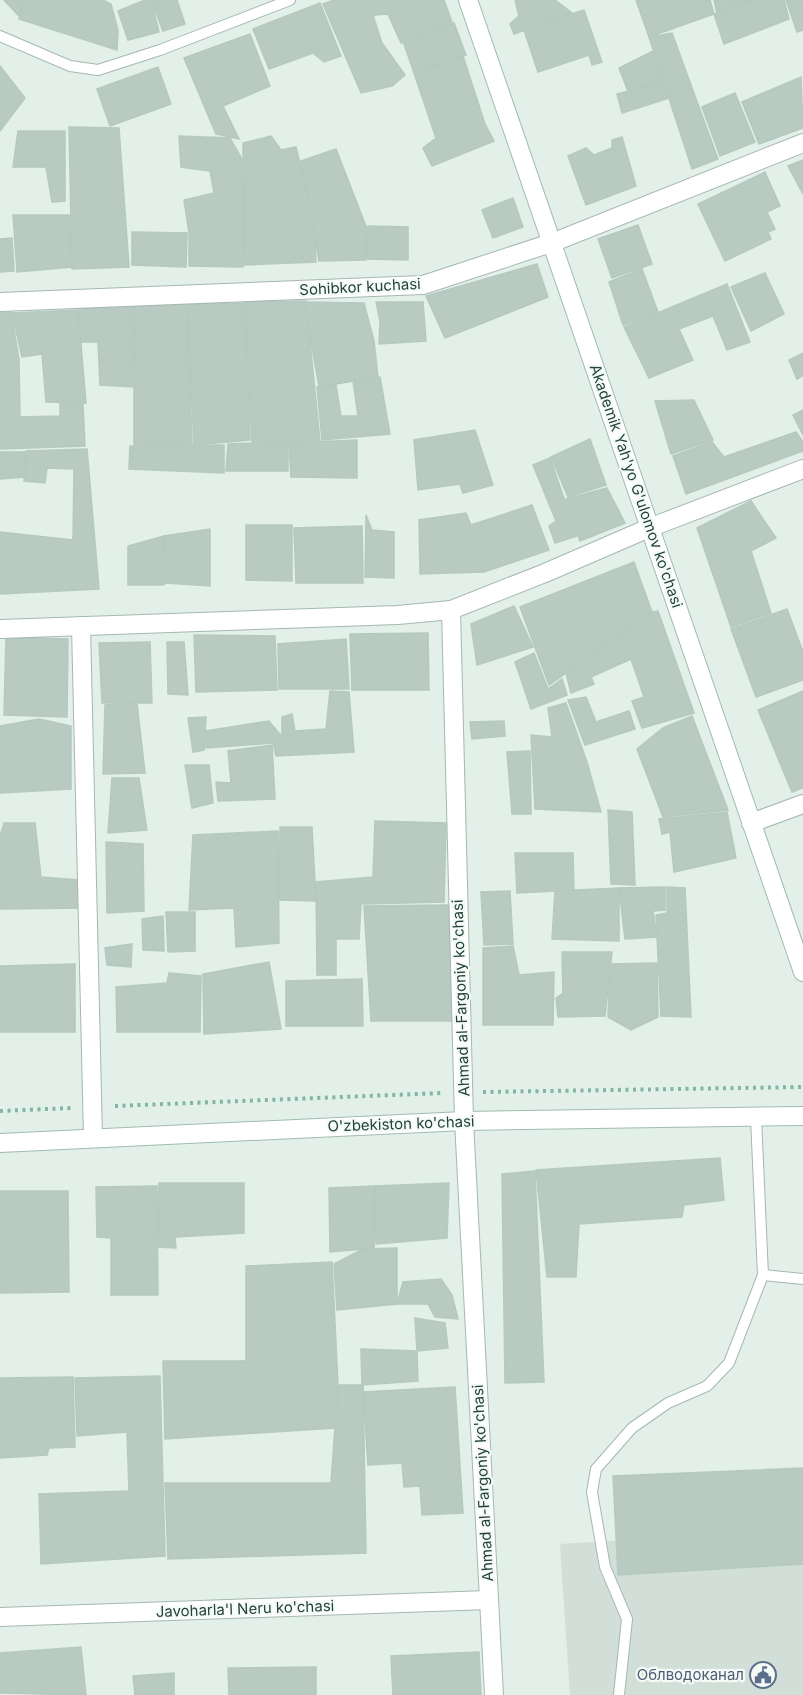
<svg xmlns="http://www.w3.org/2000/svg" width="803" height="1695" viewBox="0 0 803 1695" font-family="Inter,sans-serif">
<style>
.built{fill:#d1dfd8}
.building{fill:#b8cac2;stroke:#b5c9c0;stroke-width:1.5}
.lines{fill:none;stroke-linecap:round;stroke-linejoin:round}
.service-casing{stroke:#a5b8b0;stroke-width:12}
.minor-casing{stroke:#a5b8b0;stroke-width:20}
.secondary-casing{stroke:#a0bcb1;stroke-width:20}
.path{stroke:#80b6a3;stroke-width:4;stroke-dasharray:3 4.5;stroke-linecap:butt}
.service{stroke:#fff;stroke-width:10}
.minor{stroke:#fff;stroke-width:18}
.secondary{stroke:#fff;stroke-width:18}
.labels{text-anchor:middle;stroke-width:4.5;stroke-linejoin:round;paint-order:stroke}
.street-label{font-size:15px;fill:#214338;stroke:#f5faf7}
.service-label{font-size:15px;fill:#4e5e75;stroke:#f5faf7;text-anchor:end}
</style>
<rect width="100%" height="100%" fill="#e3efe9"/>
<path class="built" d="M803,1529V1695H570L560,1544Z"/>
<g class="building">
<path d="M4,0H25L19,16Z"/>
<path d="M26,0H103L111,4L118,30L117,50L19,19Z"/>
<path d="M145,0H151L159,32L128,40L118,11Z"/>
<path d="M151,0H177L185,24L163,31Z"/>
<path d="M334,0H444L452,22L401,43L388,14L373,15L382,43L405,75L392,86L361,93L323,4Z"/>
<path d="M515,0H555L572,13L514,34L510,24L519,16Z"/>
<path d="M636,0H710L714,14L649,37Z"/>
<path d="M714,0H751L717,13Z"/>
<path d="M751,0H784L789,19L724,44L714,14Z"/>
<path d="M786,0H803V30L797,32Z"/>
<path d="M320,3L341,56L324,62L313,53L269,69L253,29Z"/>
<path d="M584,10L602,62L592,65L589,55L538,72L524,30Z"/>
<path d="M454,23L466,55L414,73L403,41Z"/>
<path d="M672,33L718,159L692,169L649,37Z"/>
<path d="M250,34L270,86L223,106L239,139L216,134L184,58Z"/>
<path d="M653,51L663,81L628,91L619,68Z"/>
<path d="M463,56L485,124L494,141L432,166L423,148L436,138L414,73Z"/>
<path d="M0,66L25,98L0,131Z"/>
<path d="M158,67L171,104L110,126L97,89Z"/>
<path d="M801,77L803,128L759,144L742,102Z"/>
<path d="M662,82L669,98L622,113L617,94Z"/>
<path d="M735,93L755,142L720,156L702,107Z"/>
<path d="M69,127L119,128L129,267L72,269Z"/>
<path d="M18,131H65V201L52,202L46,167H13Z"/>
<path d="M179,136L230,138L242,159L243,267L189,266V233L184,200L214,193L210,171L181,167Z"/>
<path d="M271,136L281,150L296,147L314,221L316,262L244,265L243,143Z"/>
<path d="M622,137L636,186L586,205L568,156L586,148L594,155L612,148V140Z"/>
<path d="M336,149L367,229L366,260L319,261L301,161Z"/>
<path d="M803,160V194L788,166Z"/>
<path d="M765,172L780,206L767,212L775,229L768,232L771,239L725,261L698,204Z"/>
<path d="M513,198L523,227L493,238L482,210Z"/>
<path d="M13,215H69L72,267L17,272Z"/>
<path d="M638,225L652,264L612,278L598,239Z"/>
<path d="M368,226L408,227V260L367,259Z"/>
<path d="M132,232L187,233L186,267L132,265Z"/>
<path d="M12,238L14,271L0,272V239Z"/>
<path d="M537,264L548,297L445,338L426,296Z"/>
<path d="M642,269L658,312L623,325L609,282Z"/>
<path d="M765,273L784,314L751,331L731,287Z"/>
<path d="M727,284L750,342L727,350L713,316L679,329L693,360L649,378L624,327Z"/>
<path d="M306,301L320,442H252L245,302Z"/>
<path d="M304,302L364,303L374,341L378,377L319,387Z"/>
<path d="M376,302H423L426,341L379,344L380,321Z"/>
<path d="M134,303L187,304L192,444L134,445Z"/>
<path d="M245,303L250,440L194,445L187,304Z"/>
<path d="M133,306L134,387L100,385L98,342H80L79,309Z"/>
<path d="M78,310L86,403L46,402L42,354L22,357L12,313Z"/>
<path d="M11,312L19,359L20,417L60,416V403L83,404L85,446L0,449V313Z"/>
<path d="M803,353V375L797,379L789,360Z"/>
<path d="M380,377L390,434L322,440L317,387L336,385L341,416H358L353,381Z"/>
<path d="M694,400L713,440L671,454L655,401Z"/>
<path d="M803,410V435L793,415Z"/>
<path d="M475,430L493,485L463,493L460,484L418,490L414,440Z"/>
<path d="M796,432L803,442V451L686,494L673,456L712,442L724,457Z"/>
<path d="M590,439L606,485L568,497L551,457Z"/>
<path d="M357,440V478L291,477L289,443Z"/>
<path d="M288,442V471H226L228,444Z"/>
<path d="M224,445V473L129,469L130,446Z"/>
<path d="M87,449L99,589L0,594V532L73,540L74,469L47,468L45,483L24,481L26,451Z"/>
<path d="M0,452H25V477L0,479Z"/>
<path d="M550,458L577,536L555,543L549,526L556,521L533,465Z"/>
<path d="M607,488L625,523L580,541L566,499Z"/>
<path d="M751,501L776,538L751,551L771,613L731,627L697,528Z"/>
<path d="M532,505L549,550L484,572L420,574L419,520L466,513L471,525Z"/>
<path d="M366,515L372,530L394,532V578L365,577Z"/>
<path d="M246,525H292V581L246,580Z"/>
<path d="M362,526L363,583H296L294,528Z"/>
<path d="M210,529V586L166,583L164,536Z"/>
<path d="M164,536L166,583L163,585H128V546Z"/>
<path d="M634,562L652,612L549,685L520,607Z"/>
<path d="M514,606L533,647L477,665L471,624Z"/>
<path d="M787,609L803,652V680L756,697L731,629Z"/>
<path d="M658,611L694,713L642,728L632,701L644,697L631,659L591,677L594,684L571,693L566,673L652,612Z"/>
<path d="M428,633L429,690H352L350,634Z"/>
<path d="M194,635L275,636L277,690L196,692Z"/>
<path d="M6,637L68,639L67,717L4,715Z"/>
<path d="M346,639L349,689H279L278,644Z"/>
<path d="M150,642L152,703H102L99,643Z"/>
<path d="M167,642H184L188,695L168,694Z"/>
<path d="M534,653L548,689L562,679L567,695L531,709L515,662Z"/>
<path d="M330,691L349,692L354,752L276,756L273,743L206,748V731L269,721L282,737V717L292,714L295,731L326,729Z"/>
<path d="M803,691V788L792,792L758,710Z"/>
<path d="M586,697L596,722L629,711L635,729L585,745L568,700Z"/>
<path d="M137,703L145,773L103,774L105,705Z"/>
<path d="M566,703L587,762L601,812L535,809L531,735L552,737L548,708Z"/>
<path d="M692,716L728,810L663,817L637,749L663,728Z"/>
<path d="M206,717L204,750L193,752L188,718Z"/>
<path d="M39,719L71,726V789L0,793V726Z"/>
<path d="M504,721L505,736L472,739L470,722Z"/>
<path d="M272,745L275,799L218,801L216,782L231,783L228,751Z"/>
<path d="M530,751L531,814H512L507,752Z"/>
<path d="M185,765H209L213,803L192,808Z"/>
<path d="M112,778H139L147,830L108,833Z"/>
<path d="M608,810L632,812L635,885L611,884Z"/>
<path d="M727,812L736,858L674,872L670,832L662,834L659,819Z"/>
<path d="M375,821L446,823L444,902L361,904L359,939H336V975H317L316,882L373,877Z"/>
<path d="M4,823H35L41,877L80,880L84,908L0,909V836Z"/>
<path d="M280,827H312L316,901L279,900Z"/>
<path d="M278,831L279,943L236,947L234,908L189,910L193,835Z"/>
<path d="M106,842L143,844L144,911L107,913Z"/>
<path d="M515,853H573L574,890L517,893Z"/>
<path d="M665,887V910L653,911L657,937L625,939L619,888Z"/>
<path d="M667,887L685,888L691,1017L661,1016L656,915L667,913Z"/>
<path d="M619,888V941L552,939L555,891Z"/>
<path d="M510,891L513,944L484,945L481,892Z"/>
<path d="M448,905L454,1021H371L364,906Z"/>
<path d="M166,912H195V951L168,952Z"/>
<path d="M163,916L164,951L143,950L142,919Z"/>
<path d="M132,944L131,967L107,965L105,948Z"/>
<path d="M513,946L519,975L554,972L553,1025H483V948Z"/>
<path d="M562,952H612L605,1016L558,1017L556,998L563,993Z"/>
<path d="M269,962L281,1029L204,1034L203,974Z"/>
<path d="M657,963L658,1017L631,1030L608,1017L610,964Z"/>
<path d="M75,964V1032H0V966Z"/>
<path d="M169,973L201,976L200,1032H117L116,987L167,983Z"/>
<path d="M362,979L363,1026H286V981Z"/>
<path d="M720,1158L724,1200L684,1205L682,1217L579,1224L576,1277H547L536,1170Z"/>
<path d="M535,1171L544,1382L505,1383L502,1174Z"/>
<path d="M159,1183H244V1233L175,1237L176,1248L158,1247Z"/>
<path d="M449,1183L447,1238L376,1244L375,1186Z"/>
<path d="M157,1186L158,1295H111V1238L97,1237L96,1187Z"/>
<path d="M375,1186L374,1248L330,1252L329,1188Z"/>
<path d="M0,1191H68L69,1292L0,1293Z"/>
<path d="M397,1248V1304L337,1310L334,1264L363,1249Z"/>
<path d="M332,1262L338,1385L335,1428L165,1439L163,1361H246V1266Z"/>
<path d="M441,1279L452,1295L458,1319L435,1317L428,1304H397L403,1282Z"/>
<path d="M415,1318L445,1323L448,1348L417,1351Z"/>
<path d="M361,1349L417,1351L418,1381L362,1385Z"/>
<path d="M160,1376L165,1556L41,1564L39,1494L129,1491L127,1432L77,1436L75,1378Z"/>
<path d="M73,1377L75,1447L49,1448L47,1455L0,1458V1378Z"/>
<path d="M338,1385H363L366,1553L168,1559L165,1483H331Z"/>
<path d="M455,1387L463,1513L422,1515L420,1486L404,1487L402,1463L368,1465L363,1392Z"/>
<path d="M803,1468V1564L618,1575L613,1476Z"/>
<path d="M81,1647L86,1695L0,1693V1653Z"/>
<path d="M479,1652L481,1695H393L391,1656Z"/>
<path d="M316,1667V1695H229L228,1668Z"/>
<path d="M174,1673V1695H135L133,1676Z"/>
</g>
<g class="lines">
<defs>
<g id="service">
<path d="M0,36L70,66L98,70L160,50L290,0"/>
<path d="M763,1275L803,1279"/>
<path d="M619,1695L627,1619L605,1567L592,1492L596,1469L632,1428L668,1403L707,1386L729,1363L763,1275L756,1118"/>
</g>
<g id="minor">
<path d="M0,302L423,285L554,242L803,143"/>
<path d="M451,610L464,1121L494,1695"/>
<path d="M81,626L93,1138"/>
<path d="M0,629L398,615L451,610L545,573L649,528L803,469"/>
<path d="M751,823L803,804"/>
<path d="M0,1617L489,1600"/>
</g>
<g id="secondary">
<path d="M468,0L803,972"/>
<path d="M0,1143L464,1121L803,1116"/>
</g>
</defs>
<use href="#service" class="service-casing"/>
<use href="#minor" class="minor-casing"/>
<use href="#secondary" class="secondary-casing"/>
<g class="path">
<path d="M483,1092L803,1087"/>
<path d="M115,1106L443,1093"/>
<path d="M0,1111L71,1108"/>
</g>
<use href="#service" class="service"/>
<use href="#minor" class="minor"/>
<use href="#secondary" class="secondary"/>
</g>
<defs>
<symbol id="civic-ring" viewBox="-11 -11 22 22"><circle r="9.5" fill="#f5faf7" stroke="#5c6f8a" stroke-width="1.5"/><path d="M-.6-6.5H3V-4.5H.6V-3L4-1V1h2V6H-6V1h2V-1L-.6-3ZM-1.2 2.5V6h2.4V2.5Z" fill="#5c6f8a"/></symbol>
</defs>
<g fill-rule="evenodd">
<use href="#civic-ring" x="748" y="1660" width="30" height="30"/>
</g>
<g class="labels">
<g class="street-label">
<text transform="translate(360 287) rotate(-3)" y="5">Sohibkor kuchasi</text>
<text transform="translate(636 486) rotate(71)" y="5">Akademik Yah'yo G'ulomov ko'chasi</text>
<text transform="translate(461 998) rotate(-92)" y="5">Ahmad al-Fargoniy ko'chasi</text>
<text transform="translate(401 1124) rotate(-2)" y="5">O'zbekiston ko'chasi</text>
<text transform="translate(483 1483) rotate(-93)" y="5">Ahmad al-Fargoniy ko'chasi</text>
<text transform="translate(245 1609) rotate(-2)" y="5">Javoharla'l Neru ko'chasi</text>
</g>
<g class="service-label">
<text x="744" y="1680">Облводоканал</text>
</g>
</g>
</svg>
